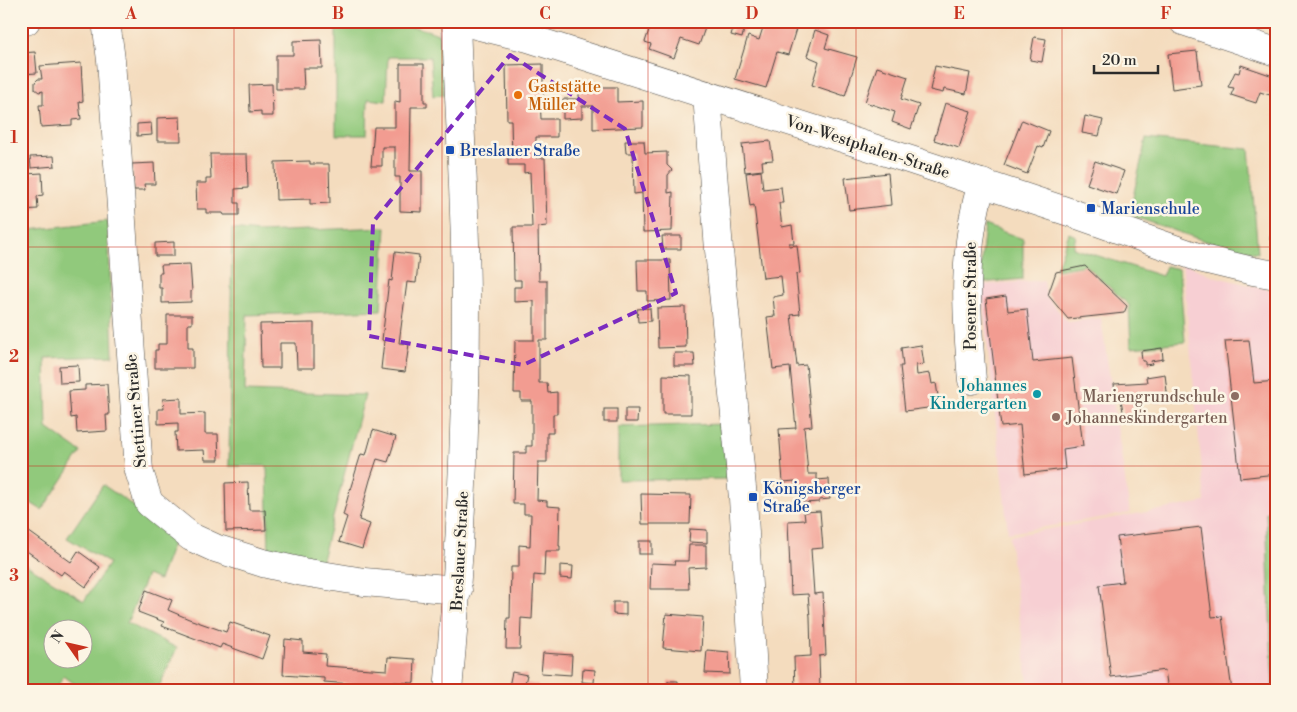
<svg xmlns="http://www.w3.org/2000/svg" width="1297" height="712" viewBox="0 0 1297 712" font-family="'Libre Bodoni',serif">
<style>
.built{fill:#f7cfd3}
.green{fill:#91c97c;stroke:#5e7a54;fill-rule:evenodd}
.building{fill:#f29c91}
.lines{fill:none;stroke-linecap:round;stroke-linejoin:round}
.minor-casing{stroke:#494641;stroke-width:29}
.minor{stroke:#fff;stroke-width:28}
.marked{fill:none;stroke:#7b2cbf;stroke-width:4;stroke-dasharray:10 6;stroke-linejoin:round}
.grid{fill:none;stroke:#c8321e;stroke-width:1;stroke-opacity:0.55}
.food-dot{fill:#e8710a;stroke:#fcf5e5;stroke-width:2}
.transit-dot{fill:#1a4fb4;stroke:#fcf5e5;stroke-width:2}
.culture-dot{fill:#0f9aa8;stroke:#fcf5e5;stroke-width:2}
.education-dot{fill:#8d6e63;stroke:#fcf5e5;stroke-width:2}
.labels{text-anchor:middle;stroke-width:5;stroke-linejoin:round;paint-order:stroke}
.food-label{font-size:16px;fill:#c56008;stroke:#fcf5e5;text-anchor:start}
.street-label{font-size:16px;fill:#2b2b2b;stroke:#fcf5e5}
.transit-label{font-size:16px;fill:#164399;stroke:#fcf5e5;text-anchor:start}
.culture-label{font-size:16px;fill:#0d838f;stroke:#fcf5e5;text-anchor:end}
.education-label{font-size:16px;fill:#785e54;stroke:#fcf5e5;text-anchor:end}
.neatline{fill:none;stroke:#c8321e;stroke-width:2}
.grid-label{font-size:16px;text-anchor:middle;font-weight:bold;fill:#c8321e}
</style>
<rect width="100%" height="100%" fill="#fcf5e5"/>
<filter id="ink" filterUnits="userSpaceOnUse"><feTurbulence type="fractalNoise" baseFrequency=".02" numOctaves="2"/><feDisplacementMap in="SourceGraphic" scale="10" xChannelSelector="R" yChannelSelector="G"/><feConvolveMatrix kernelMatrix="1 2 1 2 8 2 1 2 1" color-interpolation-filters="sRGB"/></filter>
<filter id="wash" filterUnits="userSpaceOnUse"><feTurbulence type="fractalNoise" baseFrequency=".0096" numOctaves="4" result="noise"/><feDisplacementMap in="SourceGraphic" scale="20" xChannelSelector="R" yChannelSelector="G"/><feGaussianBlur stdDeviation="1.12" result="paint"/><feColorMatrix in="noise" values="0 0 0 0 0 0 0 0 0 0 0 0 0 0 0 0 0 1.4 0 .05"/><feComposite in="paint" operator="in"/></filter>
<g filter="url(#wash)">
<rect width="100%" height="100%" fill="#f4dcbe"/>
<g class="built">
<path d="M1182,262L1213,276L1257,287L1276,290V510L1266,512L1273,691H1029L1009,536L1205,502Z"/>
<path d="M1044,280L1046,296L1068,322L1101,318L1130,513L1008,533L981,285Z"/>
</g>
<g class="green">
<path d="M336,21C364,21 417,23 442,36L444,95L433,96L430,57H388L386,101L368,99L367,135H336Z"/>
<path d="M1146,139L1249,149L1258,253L1205,241L1129,215Z"/>
<path d="M108,221L113,356L45,358L47,428L81,452L42,510L21,497V231Z"/>
<path d="M985,225L1023,239V279L979,283Z"/>
<path d="M386,227L381,310L247,315L245,391L365,395L320,567L269,557L267,466H229L232,229L258,232Z"/>
<path d="M1069,233L1076,236L1073,248L1162,276L1166,266L1179,269L1185,342L1131,347L1129,305L1085,265L1056,270Z"/>
<path d="M725,424L729,479L618,480V427Z"/>
<path d="M103,485L176,535L159,580L147,575L127,623L177,648L157,691H84L64,676L54,691H21V564L22,562L84,601L109,563L67,538ZM52,630H82V660H52Z"/>
<path d="M1276,510V689L1273,690L1266,512Z"/>
</g>
<g id="blocks">
<g class="building">
<path d="M659,21H681L680,23L689,26L690,23L705,28L699,45L681,39L674,58L649,49L651,44L645,42L650,27L656,29Z"/>
<path d="M735,21H746L742,38L731,35Z"/>
<path d="M765,21L796,29L788,55L777,52L766,88L735,79L748,36L759,40Z"/>
<path d="M815,30L829,35L825,48L857,57L845,96L812,85L819,61L807,56Z"/>
<path d="M1034,37L1046,39L1042,62L1030,60Z"/>
<path d="M321,40L322,68H303L304,89H276V55H293V41Z"/>
<path d="M1197,51L1201,85L1172,89L1168,54Z"/>
<path d="M35,52L37,73L21,74V53Z"/>
<path d="M81,63L83,101L79,102L81,119L72,120V125L41,127L39,105H43V91L39,92L35,89V82L38,79H42L40,66Z"/>
<path d="M400,64H424V102H427V107H411L410,171H422V212L400,211V177H395V147H382V166H371L374,127H395V101L400,102Z"/>
<path d="M543,64V97H540L541,119H557V137H536V158H545L547,226L538,227L539,281H547V340H539V383H547L548,393L557,392V414H553V433H547V462H538L537,500L547,501V506L560,507L559,546H560V551H545L544,576L534,575L532,619L521,618L520,649H506L507,618H510L511,567H519V545L530,546L531,514H524V504H513L514,453H526V446H532V401H521V393H514L515,340H534V301L514,302V287H521V280H514L513,227H532L530,172L524,173V165H508V158H512L511,120H507L506,65Z"/>
<path d="M1241,65L1276,77L1270,95L1260,92L1256,103L1231,95L1234,88L1228,87L1235,72L1239,73Z"/>
<path d="M935,66L970,73L966,94L944,89L943,93L930,90Z"/>
<path d="M877,67L908,77L901,99L919,105L911,129L892,122L895,112L865,102Z"/>
<path d="M272,84L273,116H261V111L250,112L249,85Z"/>
<path d="M579,85L594,87H617V102L643,101V127L593,129V106H582V118L563,119V99H579Z"/>
<path d="M945,103L971,111L959,148L934,140Z"/>
<path d="M1085,116L1103,120L1099,136L1082,133Z"/>
<path d="M180,117L181,141H157V118Z"/>
<path d="M1022,120L1049,131L1043,148L1038,146L1027,174L1004,165Z"/>
<path d="M151,123L152,135L137,136V124Z"/>
<path d="M625,141H644L645,153L667,152V165L672,170L668,175V193L673,192L672,231L643,232L642,193L634,194L633,153H626Z"/>
<path d="M770,141L773,160L762,161L763,170L745,172L742,144Z"/>
<path d="M210,154H247L248,188L235,189V203H239V215H224L223,213H206V209H197L196,183H206V179H211Z"/>
<path d="M54,156L55,166L31,168L30,157Z"/>
<path d="M310,161V164H329L330,203L310,204V199L276,200L275,162Z"/>
<path d="M1095,161L1124,171L1116,194L1087,184Z"/>
<path d="M154,163L155,184H144L145,190H134L132,164Z"/>
<path d="M21,166H25V174L42,173L43,195L37,196L38,209L21,210Z"/>
<path d="M761,171L763,189L781,187L783,203H779L782,227L792,225L794,243H789V246L797,245L800,273L796,274L800,314L791,315L797,366L806,365L812,426L804,427L808,474H817V480L829,479L830,499L819,500V502L804,503L803,492H796L795,481L783,482L779,429L796,428L790,367L773,369L767,317L775,316L773,297L783,295L781,276L763,278L754,205L750,206L746,173Z"/>
<path d="M888,173L891,205L849,210L845,178Z"/>
<path d="M1273,207H1276V240H1270Z"/>
<path d="M662,236H681V249H663Z"/>
<path d="M174,242V256H155V243Z"/>
<path d="M395,252L419,255L416,283L407,282L399,343L409,344L405,372L381,369L384,341L382,340L389,280L392,281Z"/>
<path d="M637,260H670L671,300L647,301V291H638Z"/>
<path d="M190,264L192,291H191V302L162,303V288H159V273H162L161,265Z"/>
<path d="M1085,266L1127,306L1124,313L1068,319L1048,295L1056,272Z"/>
<path d="M1006,296L1008,311L1027,309L1033,362L1072,358L1083,446L1063,449L1065,469L1025,474L1020,425L1001,427L986,299Z"/>
<path d="M685,307L686,347L658,348L657,308Z"/>
<path d="M650,308L651,321L638,322L637,309Z"/>
<path d="M167,315H192V324H188V348H193V368H155V350H158V344H167Z"/>
<path d="M314,323V368H297L296,343H280V368H261L260,324Z"/>
<path d="M1249,340L1254,383L1276,381V474L1240,478L1225,341Z"/>
<path d="M921,345L924,364L916,365L917,375L930,373L932,384L936,383L938,396L933,397L935,407L905,411L900,366H903L901,348Z"/>
<path d="M1162,348L1163,359L1151,361L1152,364L1145,365V361H1142L1141,351Z"/>
<path d="M674,353H694L695,366H674Z"/>
<path d="M78,365L79,382L60,383L59,366Z"/>
<path d="M1165,374L1168,401L1155,403L1154,398L1139,400L1141,415L1124,417L1121,400L1116,401L1114,384L1147,382L1146,377Z"/>
<path d="M663,375L691,376V414H663Z"/>
<path d="M107,384L109,415H106L107,431L77,433L76,417L71,418L69,391L85,390V385Z"/>
<path d="M181,398V414L205,413V434H218L219,460H205L204,450L176,451L175,432H178V423L158,424V409H164L163,399Z"/>
<rect x="604" y="409" width="13" height="13"/>
<path d="M625,409H638L637,422H625Z"/>
<path d="M373,430L396,437L388,462L377,459L370,480L359,520L370,524L362,549L339,542L347,517L343,515L349,493L361,454L366,455Z"/>
<path d="M248,482L249,510H265L266,530L226,531L225,483Z"/>
<path d="M641,494L691,495L690,524H642Z"/>
<path d="M820,511L823,548L811,549L814,594L823,593L826,655L819,656L820,691H795L794,657L811,656L810,617L808,594L791,595L788,521L805,520L804,512Z"/>
<path d="M21,526L71,562L78,551L100,567L86,587L64,571L61,575L21,547Z"/>
<path d="M1201,527L1212,617L1222,616L1232,691H1168L1165,670L1111,677L1099,585L1123,582L1117,537Z"/>
<path d="M690,529L707,530V543L689,542Z"/>
<rect x="639" y="541" width="13" height="13"/>
<path d="M689,545H706V567L688,568L689,589H650L651,563L675,564L674,561H688Z"/>
<path d="M560,565L573,566L572,579L560,578Z"/>
<path d="M146,590L172,600L168,610L189,619L226,632L230,622L270,636L262,659L222,644L220,648L162,626L164,622L138,612Z"/>
<path d="M613,602H626V615L613,614Z"/>
<path d="M666,614L703,617L701,651L663,648Z"/>
<path d="M285,639L303,641V652L326,654L325,666L387,670L388,657L415,659L414,683L392,682V687L324,682V678L283,675Z"/>
<path d="M707,650L729,652L730,674L705,673Z"/>
<path d="M543,653L572,655L571,675L541,673Z"/>
<path d="M583,669L595,670L594,683L582,682Z"/>
<path d="M512,672L527,675L525,683L538,685L537,691H508Z"/>
<path d="M668,681H678V687L702,688V691H653V686L668,687Z"/>
</g>
</g>
</g>
<g filter="url(#ink)">
<use href="#blocks" fill-opacity="0" stroke="#494641" stroke-width="1"/>
<g class="lines">
<defs>
<g id="minor">
<path d="M106,21L111,60L139,471L149,503L191,537L215,548L263,563L303,572L364,582L458,590"/>
<path d="M459,21L528,38L911,160L1069,212L1203,259L1253,271L1276,275"/>
<path d="M1183,21L1276,52"/>
<path d="M21,22L26,21"/>
<path d="M707,95L719,250L743,498L754,691"/>
<path d="M972,380C966,313 962,248 982,183"/>
<path d="M448,691C460,562 466,434 466,305C466,211 459,116 456,21"/>
</g>
</defs>
<use href="#minor" class="minor-casing"/>
<use href="#minor" class="minor"/>
</g>
</g>
<path class="marked" d="M510,55L625,129L676,293L523,365L369,336L373,222Z"/>
<path class="grid" d="M234,21V691M442,21V691M648,21V691M856,21V691M1062,21V691M21,247H1276M21,466H1276"/>
<circle class="food-dot" cx="518" cy="95" r="5"/>
<g class="transit-dot">
<rect x="445" y="145" width="10" height="10" rx="2.5"/>
<rect x="1086" y="203" width="10" height="10" rx="2.5"/>
<rect x="748" y="492" width="10" height="10" rx="2.5"/>
</g>
<circle class="culture-dot" cx="1037" cy="394" r="5"/>
<g class="education-dot">
<circle cx="1235" cy="396" r="5"/>
<circle cx="1056" cy="417" r="5"/>
</g>
<g class="labels">
<g class="food-label">
<text x="528" y="92">Gaststätte<tspan x="528" dy="18">Müller</tspan></text>
</g>
<g class="street-label">
<text transform="translate(868 146) rotate(18)" y="6">Von-Westphalen-Straße</text>
<text transform="translate(970 296) rotate(-90)" y="6">Posener Straße</text>
<text transform="translate(135 411) rotate(-95)" y="6">Stettiner Straße</text>
<text transform="translate(459 551) rotate(-87)" y="6">Breslauer Straße</text>
</g>
<g class="transit-label">
<text x="460" y="156">Breslauer Straße</text>
<text x="1101" y="214">Marienschule</text>
<text x="763" y="494">Königsberger<tspan x="763" dy="18">Straße</tspan></text>
</g>
<g class="culture-label">
<text x="1027" y="391">Johannes<tspan x="1027" dy="18">Kindergarten</tspan></text>
</g>
<g class="education-label">
<text x="1225" y="402">Mariengrundschule</text>
<text x="1066" y="423" text-anchor="start">Johanneskindergarten</text>
</g>
</g>
<rect width="1297" height="712" fill="none" stroke="#fcf5e5" stroke-width="55"/>
<g transform="translate(68 644) rotate(304)"><circle r="24" fill="#fcf5e5" stroke="#a8a49b"/>
<path d="M0-4L9 19L0 12L-9 19Z" fill="#c8321e"/>
<text y="-8" font-size="14" font-weight="bold" text-anchor="middle" fill="#2b2b2b">N</text>
</g>
<path d="M1094 65v8h64v-8" fill="none" stroke="#2b2b2b" stroke-width="2.5"/>
<text x="1102" y="65" font-size="15" fill="#2b2b2b" stroke="#fcf5e5" stroke-width="4" paint-order="stroke">20 m</text>
<rect x="28" y="28" width="1242" height="656" class="neatline"/>
<g class="grid-label">
<text x="131" y="19">A</text>
<text x="338" y="19">B</text>
<text x="545" y="19">C</text>
<text x="752" y="19">D</text>
<text x="959" y="19">E</text>
<text x="1166" y="19">F</text>
<text x="14" y="143">1</text>
<text x="14" y="362">2</text>
<text x="14" y="581">3</text>
</g>
</svg>
